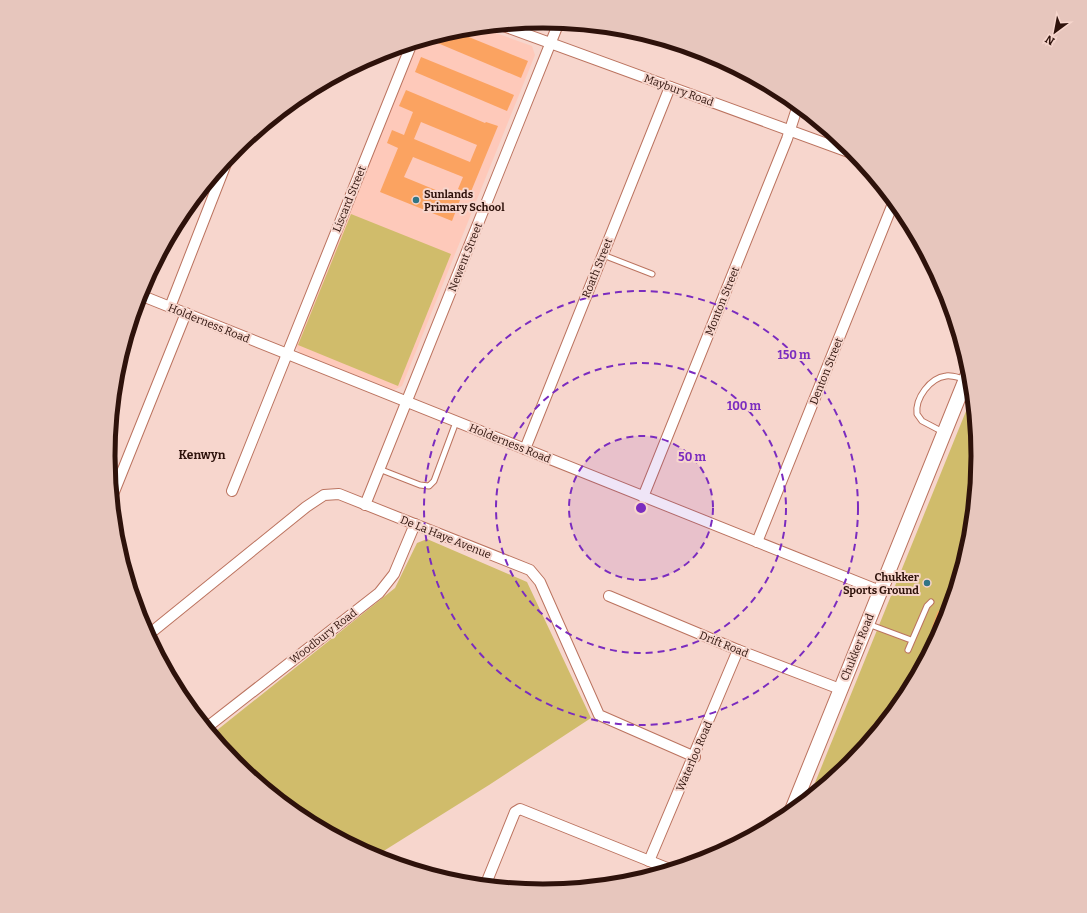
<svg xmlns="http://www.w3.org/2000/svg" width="1087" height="913" viewBox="0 0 1087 913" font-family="Bitter,serif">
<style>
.built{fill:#fec9ba}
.green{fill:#d0bc6b}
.building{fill:#fba361;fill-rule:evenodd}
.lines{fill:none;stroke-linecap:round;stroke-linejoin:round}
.lane-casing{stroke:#bb735f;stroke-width:7}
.street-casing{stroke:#bb735f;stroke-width:12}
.secondary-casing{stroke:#bb735f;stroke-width:16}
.lane{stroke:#fff;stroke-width:5}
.street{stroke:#fff;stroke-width:10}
.secondary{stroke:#fff;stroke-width:14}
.ring{fill:none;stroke:#7b2cbf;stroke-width:2;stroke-dasharray:7 5}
.poi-dot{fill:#317585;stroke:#f7d6cd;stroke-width:1.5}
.labels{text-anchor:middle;stroke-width:4;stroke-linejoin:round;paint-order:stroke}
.street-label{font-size:11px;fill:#2e120b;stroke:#f7d6cd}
.poi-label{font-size:11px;font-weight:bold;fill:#2e120b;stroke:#f7d6cd;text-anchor:start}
.neighbourhood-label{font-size:12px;font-weight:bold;fill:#2e120b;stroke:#f7d6cd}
.rim{fill:none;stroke:#2e120b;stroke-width:5}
.centre{fill:#7b2cbf;stroke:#f7d6cd;stroke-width:2}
.ring-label{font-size:12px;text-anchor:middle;font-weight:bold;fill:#7b2cbf;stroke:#f7d6cd;stroke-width:4;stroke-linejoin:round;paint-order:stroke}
</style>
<rect width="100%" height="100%" fill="#f7d6cd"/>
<path class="built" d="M479,27L532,46L535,55L402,386L394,390L300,353L295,345L419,42L459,29Z"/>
<g class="green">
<path d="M351,214L451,254L398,386L298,345Z"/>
<path d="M973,394L979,457L971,542L946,623L905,699L851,765L808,800Z"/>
<path d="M427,539L527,582L591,718L489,785L374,857L301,818L235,764L211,735L395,588L417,543Z"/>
</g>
<g class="building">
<path d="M454,31L528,61L521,78L428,39Z"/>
<path d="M421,57L514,95L507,111L415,72Z"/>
<path d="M406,90L485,123L486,122L498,126L470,194L458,189L463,177L413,157L404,177L460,200L452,221L380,192L398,148L387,143L392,130L404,135L413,112L399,106ZM421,122L477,145L470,162L414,139Z"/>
<path d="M938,611L948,615L942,631L932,627Z"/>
</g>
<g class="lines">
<defs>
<g id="lane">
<path d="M603,255L652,274"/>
<path d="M943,432L922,421L917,414C915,398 930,378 946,376C952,375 959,378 965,379"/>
<path d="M379,469L420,485L429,486L434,481L456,422"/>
<path d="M868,624L911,640"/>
<path d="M908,650L927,606L931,602"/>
</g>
<g id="street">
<path d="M501,25L857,155"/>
<path d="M140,295L880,591"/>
<path d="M170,307L229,156"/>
<path d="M525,449L670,87"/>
<path d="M232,491L412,43"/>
<path d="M112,497L186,313"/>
<path d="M643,497L787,139L798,105"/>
<path d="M365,505L559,22"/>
<path d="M757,542L894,201"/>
<path d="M609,596L738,650L840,689"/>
<path d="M148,635L306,507L324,495L339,494L530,570L540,582L599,715L695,757"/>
<path d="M206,728L379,593L394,574L415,524"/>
<path d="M649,861L738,650"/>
<path d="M485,886L515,812L520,809L672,870"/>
</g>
<path id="secondary" d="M790,815L970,369"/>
</defs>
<use href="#lane" class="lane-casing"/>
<use href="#street" class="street-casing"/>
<use href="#secondary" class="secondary-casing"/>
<use href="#lane" class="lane"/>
<use href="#street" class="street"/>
<use href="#secondary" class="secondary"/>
</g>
<circle cx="641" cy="508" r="72" fill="#7b2cbf" fill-opacity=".12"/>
<g class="ring">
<circle cx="641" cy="508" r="72"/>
<circle cx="641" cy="508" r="145"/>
<circle cx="641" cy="508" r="217"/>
</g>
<g class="poi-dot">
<circle cx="416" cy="200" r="4"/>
<circle cx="927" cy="583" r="4"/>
</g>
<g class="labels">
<g class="street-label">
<text transform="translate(679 90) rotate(20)" y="4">Maybury Road</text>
<text transform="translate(349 199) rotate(-68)" y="4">Liscard Street</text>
<text transform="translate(465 257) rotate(-68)" y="4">Newent Street</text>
<text transform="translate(597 268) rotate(-68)" y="4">Roath Street</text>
<text transform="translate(722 301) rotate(-68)" y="4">Monton Street</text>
<text transform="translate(209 323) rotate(22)" y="4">Holderness Road</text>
<text transform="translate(826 371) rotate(-68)" y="4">Denton Street</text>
<text transform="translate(510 443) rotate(22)" y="4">Holderness Road</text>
<text transform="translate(446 537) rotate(22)" y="4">De La Haye Avenue</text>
<text transform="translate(323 636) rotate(-38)" y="4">Woodbury Road</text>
<text transform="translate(724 644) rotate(22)" y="4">Drift Road</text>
<text transform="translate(857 647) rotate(-68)" y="4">Chukker Road</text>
<text transform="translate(694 756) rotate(-67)" y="4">Waterloo Road</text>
</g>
<g class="poi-label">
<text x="424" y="198">Sunlands<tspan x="424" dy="13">Primary School</tspan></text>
<text x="919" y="581" text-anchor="end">Chukker<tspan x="919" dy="13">Sports Ground</tspan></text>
</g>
<g class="neighbourhood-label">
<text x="202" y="459">Kenwyn</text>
</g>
</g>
<path d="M0 0H1087V913H0ZM115 456a428 428 0 1 1 856 0a428 428 0 1 1-856 0Z" fill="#e7c6bd" fill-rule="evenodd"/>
<path class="rim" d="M115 456a428 428 0 1 1 856 0a428 428 0 1 1-856 0Z"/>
<circle cx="641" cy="508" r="6" class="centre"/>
<g class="ring-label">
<text x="794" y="359">150 m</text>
<text x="744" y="410">100 m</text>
<text x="692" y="461">50 m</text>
</g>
<g transform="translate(1055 32) rotate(212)" stroke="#f7d6cd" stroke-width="3" paint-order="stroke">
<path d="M0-3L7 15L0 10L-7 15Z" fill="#2e120b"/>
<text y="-6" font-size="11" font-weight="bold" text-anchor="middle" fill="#2e120b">N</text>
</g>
</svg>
